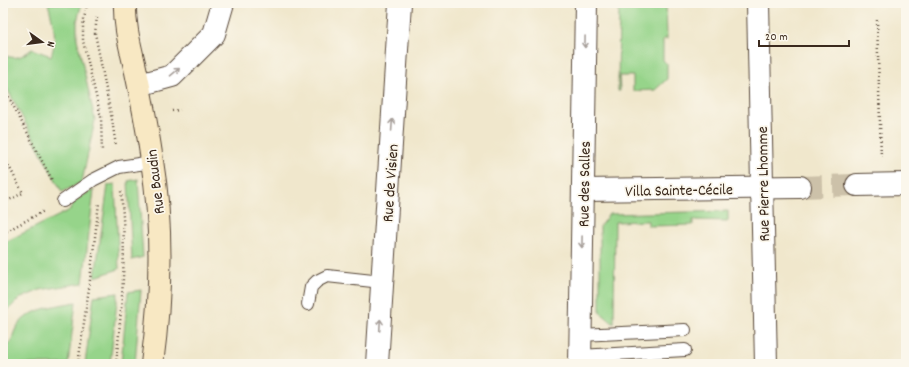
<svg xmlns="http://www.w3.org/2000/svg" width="909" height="367" viewBox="0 0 909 367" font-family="Dekko,sans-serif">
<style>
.green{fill:#96d48a;stroke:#687f54}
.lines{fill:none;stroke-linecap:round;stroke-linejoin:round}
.street-tunnel{stroke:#ccc1a9;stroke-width:22;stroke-dasharray:22 11;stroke-linecap:butt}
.lane-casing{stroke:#564638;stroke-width:14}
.street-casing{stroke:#564638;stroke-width:24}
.secondary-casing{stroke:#564638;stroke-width:24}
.path{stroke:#564638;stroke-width:2.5;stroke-dasharray:1 3;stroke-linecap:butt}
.lane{stroke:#fff;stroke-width:12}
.street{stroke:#fff;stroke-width:22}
.secondary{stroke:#f8e8c3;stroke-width:22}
.oneway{stroke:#a79f9a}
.labels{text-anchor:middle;stroke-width:3.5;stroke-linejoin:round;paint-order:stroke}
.street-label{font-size:16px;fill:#3b2a1e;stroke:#fbf7ec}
</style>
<rect width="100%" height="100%" fill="#fbf7ec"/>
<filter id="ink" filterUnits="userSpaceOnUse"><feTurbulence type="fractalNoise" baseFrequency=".025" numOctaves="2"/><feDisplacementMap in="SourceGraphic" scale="8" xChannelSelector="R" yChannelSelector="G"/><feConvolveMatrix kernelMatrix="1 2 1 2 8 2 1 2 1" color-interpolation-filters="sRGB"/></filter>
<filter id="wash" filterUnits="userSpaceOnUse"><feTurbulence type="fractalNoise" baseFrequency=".012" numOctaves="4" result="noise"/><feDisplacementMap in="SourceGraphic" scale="16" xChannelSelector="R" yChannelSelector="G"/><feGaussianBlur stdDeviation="0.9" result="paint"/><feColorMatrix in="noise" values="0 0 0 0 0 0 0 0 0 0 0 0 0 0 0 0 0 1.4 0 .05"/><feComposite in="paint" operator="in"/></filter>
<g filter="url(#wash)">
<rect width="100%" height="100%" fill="#f0e7cc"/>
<g class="green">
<path d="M48,3H82L77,21V39L95,120L82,182L62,192L3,81V55C17,60 21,57 32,49L51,56C58,35 53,24 48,3Z"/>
<path d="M619,3H666L667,39H663V60L667,64V79L655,90L633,91V76H619L620,91H618Z"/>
<path d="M138,179L143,257L132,260L128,181Z"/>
<path d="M115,184L119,269L95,277L108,185Z"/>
<path d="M94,190L83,283L40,290L19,299L3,315V243L70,210C74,199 83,195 94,190Z"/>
<path d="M728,211V221L693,220V225L648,226V221L615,222L614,324L600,312V226L609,214Z"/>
<path d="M141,290L135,364H121L128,292Z"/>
<path d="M118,293L110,364H85L94,296Z"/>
<path d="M76,302L68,364H3V344L11,343C12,338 14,332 16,328C28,308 56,306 76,302Z"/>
</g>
</g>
<g filter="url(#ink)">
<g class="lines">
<path class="street-tunnel" d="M800,187L857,185"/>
<defs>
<g id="lane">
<path d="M63,201L93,180L119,167L152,162"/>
<path d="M308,304L311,287L317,281L327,276L382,282"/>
<path d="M580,335L685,330"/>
<path d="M580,356L685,350"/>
</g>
<g id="street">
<path d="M758,3L766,364"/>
<path d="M139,85L172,76L214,34L223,3"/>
<path d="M857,185L906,184"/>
<path d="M583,190L800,187"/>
<path d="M377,364L400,3"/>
<path d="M580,364L586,3"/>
</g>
<path id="secondary" d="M125,3C124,26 131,49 136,72C142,101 148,131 152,161C163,228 161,297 152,364"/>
</defs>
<use href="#lane" class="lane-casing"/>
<use href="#street" class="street-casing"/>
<use href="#secondary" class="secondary-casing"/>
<g class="path">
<path d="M87,3L83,25V41L101,117L102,152"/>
<path d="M97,17L95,33L112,120L116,146"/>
<path d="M877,20L881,158"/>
<path d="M3,86L53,182"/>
<path d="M172,111L180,110"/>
<path d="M3,155L23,193L3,203"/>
<path d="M3,233L44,211"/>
<path d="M78,364L89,288L99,203"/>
<path d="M116,364C122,306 127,250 121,191"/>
</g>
<use href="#lane" class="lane"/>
<use href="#street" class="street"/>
<use href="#secondary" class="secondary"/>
</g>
<defs><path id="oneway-shaft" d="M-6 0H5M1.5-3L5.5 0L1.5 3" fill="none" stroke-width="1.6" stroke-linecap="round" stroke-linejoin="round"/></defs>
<g class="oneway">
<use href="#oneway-shaft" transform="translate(585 42) rotate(91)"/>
<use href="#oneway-shaft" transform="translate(175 72) rotate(-40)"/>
<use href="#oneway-shaft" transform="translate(392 125) rotate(-86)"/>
<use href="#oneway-shaft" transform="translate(582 242) rotate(91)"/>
<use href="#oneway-shaft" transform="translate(380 325) rotate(-87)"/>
</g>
</g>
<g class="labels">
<g class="street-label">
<text transform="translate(154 182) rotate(-97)" y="6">Rue Baudin</text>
<text transform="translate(389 183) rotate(-86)" y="6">Rue de Visien</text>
<text transform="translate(583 184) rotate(-89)" y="6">Rue des Salles</text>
<text transform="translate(762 184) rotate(-91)" y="6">Rue Pierre Lhomme</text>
<text transform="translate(679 189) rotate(-1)" y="6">Villa Sainte-Cécile</text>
</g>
</g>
<rect width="909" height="367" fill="none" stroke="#fbf7ec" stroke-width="16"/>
<g transform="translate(42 42) rotate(104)" stroke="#fbf7ec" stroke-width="3" paint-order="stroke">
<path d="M0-3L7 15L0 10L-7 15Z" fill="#3b2a1e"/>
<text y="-6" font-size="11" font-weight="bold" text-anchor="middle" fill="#3b2a1e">N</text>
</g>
<path d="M759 40v6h90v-6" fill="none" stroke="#3b2a1e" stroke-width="2"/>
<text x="765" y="40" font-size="12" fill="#3b2a1e" stroke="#fbf7ec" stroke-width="3" paint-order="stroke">20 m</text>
</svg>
